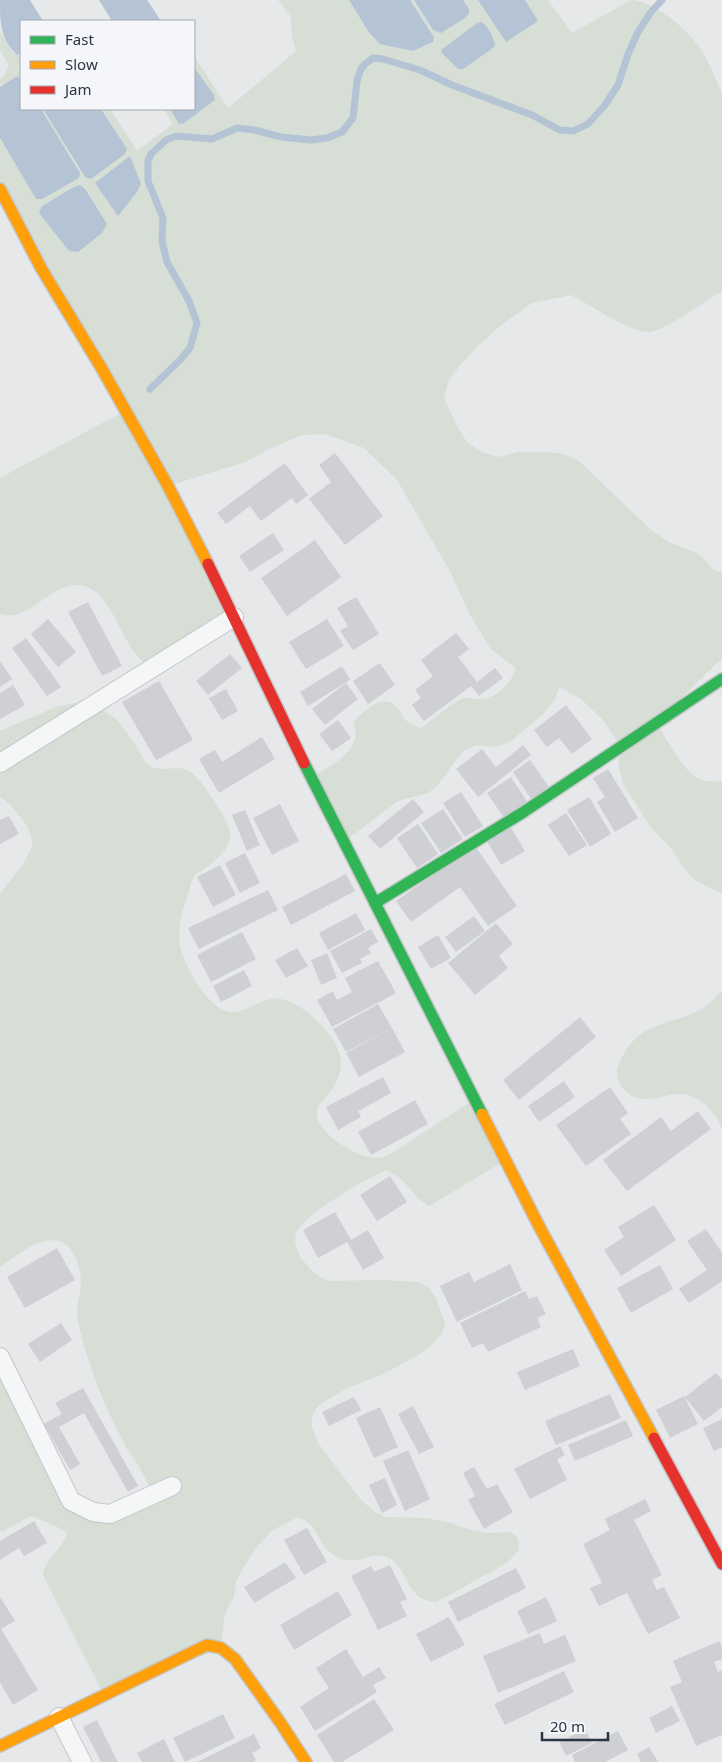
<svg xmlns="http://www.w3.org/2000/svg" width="722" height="1762" viewBox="0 0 722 1762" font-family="'Noto Sans',sans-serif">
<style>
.green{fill:#d6ded6}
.water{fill:#b4c4d5}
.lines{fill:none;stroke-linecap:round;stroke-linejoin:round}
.stream{stroke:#b4c4d5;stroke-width:7}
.building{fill:#ced0d3}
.street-casing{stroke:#c4c6c8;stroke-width:20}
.fast-casing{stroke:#c4c6c8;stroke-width:14}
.slow-casing{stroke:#c4c6c8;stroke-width:14}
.jam-casing{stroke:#c4c6c8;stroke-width:14}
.street{stroke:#f5f6f7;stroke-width:18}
.fast{stroke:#30b455;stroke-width:11}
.slow{stroke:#ff9f0a;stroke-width:11}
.jam{stroke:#e5322d;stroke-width:11}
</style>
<rect width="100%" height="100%" fill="#e6e8ea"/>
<g class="green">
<path d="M278,0H349L368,31L434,37L410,0H414L433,30L469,9L463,0H478L506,41L538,21L525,0H548L572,33L631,0C652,0 684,27 697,44C707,56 713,74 720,88L722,94V291C707,300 663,332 648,332C630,332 588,304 571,295L532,303L500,326L477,347L462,363L449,380L444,398L458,428L467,442L481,452L498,457L519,452H549L564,454L579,461L651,530L669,542L699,554L714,570L722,573V658L656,723C667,739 683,771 699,779C706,782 714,781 722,782V894L698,882L690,876L669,846L652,829L623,784L618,762L621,747L604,721L581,699L559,687L555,699L543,714L510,742L496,747L476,745L463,751L437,786L428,793L398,801L344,842L311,777C327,768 354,756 356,734C356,731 354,726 354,722C361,713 381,695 393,704C407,714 398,721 421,728C434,719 446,708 459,700C466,696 471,699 478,699C495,700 511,683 516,669L490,648L469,613L451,573L397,480L364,448L325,434L302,435L269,449L245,462L168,486L234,617L151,669C144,663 137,656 132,649C118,629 105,584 77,585C48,585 29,623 0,614V478L125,411L0,189V138L36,199L80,173L41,109H43L85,177L127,149L101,109H110L137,151L173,124L164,109H170L179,124L214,95L194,67V56L228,108L296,51L292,36L291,17Z"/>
<path d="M0,31L12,51L17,55L21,52V61L18,67L21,72V79L17,76L0,87V79L3,77L9,65L0,50Z"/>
<path d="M79,702C111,710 118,718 136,746C140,751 143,760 149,765C160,774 177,764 189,771C200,778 208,792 215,803C235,832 237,843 209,866C204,869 197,873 194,877C191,881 190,887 189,892C182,911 175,933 182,954C190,974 211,1014 235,1012C246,1011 259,1001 271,999C293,995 320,1021 332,1038C346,1060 343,1076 327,1096C323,1100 318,1105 317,1112C315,1133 357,1157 375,1158C380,1159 385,1156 389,1155L475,1099L506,1160L429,1206C411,1196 406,1177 386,1170L360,1183L319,1209L304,1222L296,1232L295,1242L300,1257L314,1273L327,1281L382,1280L418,1282L428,1287L436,1298L445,1323L442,1333L430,1347L415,1357L379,1376L349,1387L319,1405L313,1413L311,1425L318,1443L361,1500L375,1512L385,1517L426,1518L448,1522L471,1530L488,1533L510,1532L518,1538L519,1549L509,1561L493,1571L436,1602C431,1601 425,1600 421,1598C405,1588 404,1563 387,1557C368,1550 355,1571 331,1553C317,1542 318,1524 298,1517L273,1530L257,1547L243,1568L236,1581L234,1597L225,1613L221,1648L104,1695L43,1575C45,1558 62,1550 67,1533C62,1528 39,1519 31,1516L3,1531L0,1530V1372L71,1501L110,1514L149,1487C144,1472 131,1456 123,1441C105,1408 92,1374 82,1338C80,1331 78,1323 77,1316C76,1305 80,1295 81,1285C81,1271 77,1252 65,1244C44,1231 17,1256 0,1267V894C9,881 30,859 32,844C34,828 11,805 0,796V731L56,707Z"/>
<path d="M722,991V1129C717,1114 704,1100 688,1095C668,1089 638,1113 621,1085C614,1075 617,1066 622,1057C642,1020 670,1026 702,1009C709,1005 716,996 722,991Z"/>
</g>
<g class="water">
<path d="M0,0H30L43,21H21V52L17,55C0,38 0,23 0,0Z"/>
<path d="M99,0H147L161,21H112Z"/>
<path d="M349,0H410L434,37L433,42L413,51L380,44L368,31Z"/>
<path d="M414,0H463L469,9V13L465,18L441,33L433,30Z"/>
<path d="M478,0H525L538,21L506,42Z"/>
<path d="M481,22C489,26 493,37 495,45L493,48L463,69H458L442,53L441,50L477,23Z"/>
<path d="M194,67L214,95L215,100L184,123L179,124L170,109H194Z"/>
<path d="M17,76L21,79V109H41L80,173L79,178L42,199H36L0,138V87Z"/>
<path d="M43,109H101L127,149L125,154L91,179L85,177Z"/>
<path d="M130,156L141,184L137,192L118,216L95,183Z"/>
<path d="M80,185L85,189L107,224L102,233L78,252L69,251L39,213L42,206L74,187Z"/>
</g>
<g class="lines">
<path class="stream" d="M150,389L180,360L190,348L197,323L189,301L167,262L162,241L163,218L148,181V161L151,154L166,140L176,136L212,139L237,128L255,130L281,137L311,140L327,138L342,132L353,118L357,81L361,69L365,64L373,58L383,59L420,70L452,85L532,115L560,130L573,131L588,124L605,105L618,85L628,54L638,32L651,12L662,0"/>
</g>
<g class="building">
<path d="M335,453L383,516L345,545L309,499L331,482L319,465Z"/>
<path d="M285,463L308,495L296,504L292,498L261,521L250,506L226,524L217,513Z"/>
<path d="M273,533L284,550L250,572L239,556Z"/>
<path d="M315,540L341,577L287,616L261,578Z"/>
<path d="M356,597L379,634L353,650L340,631L348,626L337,608Z"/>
<path d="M88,602L122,666L102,676L68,612Z"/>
<path d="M48,619L76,652L58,667L31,634Z"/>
<path d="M327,619L344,646L306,669L289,642Z"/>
<path d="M456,633L469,649L458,657L477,682L495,668L503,678L479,696L471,686L424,721L412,705L421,698L415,690L433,676L421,660Z"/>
<path d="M26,638L61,687L47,696L12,648Z"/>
<path d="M230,654L242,668L208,695L196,681Z"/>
<path d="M0,661L12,679L0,687Z"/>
<path d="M380,663L395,685L368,704L353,681Z"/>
<path d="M342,666L350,680L308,706L300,692Z"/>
<path d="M159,681L193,740L156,760L122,702Z"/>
<path d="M346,683L358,699L325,725L312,709Z"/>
<path d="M13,685L25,705L0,719V693Z"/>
<path d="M226,689L238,711L222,720L209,698Z"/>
<path d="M566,705L592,739L572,754L559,738L547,747L534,730Z"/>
<path d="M338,720L351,738L332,751L319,734Z"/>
<path d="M262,737L275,759L219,793L199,759L215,750L222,762Z"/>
<path d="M523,745L531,755L478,797L456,769L482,749L496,767Z"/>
<path d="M530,760L549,787L531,799L513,772Z"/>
<path d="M608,769L638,818L615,832L597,802L605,797L593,778Z"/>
<path d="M511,777L528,803L505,819L487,793Z"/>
<path d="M461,792L483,826L465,837L443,803Z"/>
<path d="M589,797L611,834L590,847L567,810Z"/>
<path d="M413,799L424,812L380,849L368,836Z"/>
<path d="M280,804L299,841L272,855L253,818Z"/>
<path d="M443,809L463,839L441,853L421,823Z"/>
<path d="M245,810L260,845L247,851L232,815Z"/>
<path d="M566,813L587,845L569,856L548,825Z"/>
<path d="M9,816L19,834L0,844V820Z"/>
<path d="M418,824L438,854L417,868L397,838Z"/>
<path d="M510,826L525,851L501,865L486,840Z"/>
<path d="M475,846L517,906L488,926L460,887L411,922L396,901Z"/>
<path d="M245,853L260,883L240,893L225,863Z"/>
<path d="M220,865L236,895L213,907L197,877Z"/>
<path d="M346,874L355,891L291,925L282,907Z"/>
<path d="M268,890L278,910L199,949L188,928Z"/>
<path d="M356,913L365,930L328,950L319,933Z"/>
<path d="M474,916L485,931L456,952L445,937Z"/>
<path d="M496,923L513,944L499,956L508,968L475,995L448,963Z"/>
<path d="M371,929L378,942L368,948L371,953L360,959L362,963L342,973L330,951Z"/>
<path d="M242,932L256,959L211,982L197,955Z"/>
<path d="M438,935L451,958L431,969L418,947Z"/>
<path d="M297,948L308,966L286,978L275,960Z"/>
<path d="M327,953L337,978L321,985L311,960Z"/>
<path d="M378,961L396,993L332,1027L317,1000L333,991L337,1000L352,992L345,978Z"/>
<path d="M244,970L252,986L221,1002L213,986Z"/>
<path d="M378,1004L392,1028L346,1052L333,1029Z"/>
<path d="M580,1017L596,1037L519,1100L503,1080Z"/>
<path d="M392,1028L405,1052L359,1077L346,1053Z"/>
<path d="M383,1077L391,1093L358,1111L361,1117L338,1130L326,1107Z"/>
<path d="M564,1081L575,1097L539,1122L528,1106Z"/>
<path d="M610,1087L628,1113L620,1119L631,1134L586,1166L556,1125Z"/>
<path d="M415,1100L428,1124L371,1155L358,1132Z"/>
<path d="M698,1111L711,1129L627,1191L603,1160L661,1117L671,1131Z"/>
<path d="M390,1176L407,1202L377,1221L360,1195Z"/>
<path d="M654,1205L676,1240L621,1276L604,1250L624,1237L618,1227Z"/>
<path d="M335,1212L351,1240L368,1230L384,1258L363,1270L347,1242L318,1258L303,1230Z"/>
<path d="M706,1229L722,1253V1281L689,1303L679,1289L707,1270L687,1241Z"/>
<path d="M57,1248L75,1280L25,1308L7,1277Z"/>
<path d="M510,1264L522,1290L457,1322L440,1286L469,1272L474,1282Z"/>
<path d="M660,1265L673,1289L631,1313L617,1288Z"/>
<path d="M525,1291L529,1299L537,1296L546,1314L537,1318L541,1327L488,1352L483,1343L472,1348L460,1323Z"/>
<path d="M61,1323L72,1340L40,1362L28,1344Z"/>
<path d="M573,1349L580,1366L525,1390L517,1372Z"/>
<path d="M716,1373L722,1380V1407L704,1421L685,1397Z"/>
<path d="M83,1388L138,1486L128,1492L84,1413L59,1427L80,1464L70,1470L44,1424L62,1414L55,1403Z"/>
<path d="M610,1394L621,1418L556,1445L545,1421Z"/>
<path d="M684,1396L698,1424L670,1438L656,1410Z"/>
<path d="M354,1397L361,1410L329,1426L322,1412Z"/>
<path d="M413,1406L434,1447L419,1454L398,1414Z"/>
<path d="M380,1407L398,1447L374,1458L356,1418Z"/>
<path d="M722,1419V1447L714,1451L703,1428Z"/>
<path d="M626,1420L633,1436L575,1461L568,1445Z"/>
<path d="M560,1446L565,1455L557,1459L567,1480L530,1499L514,1469Z"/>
<path d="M408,1450L430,1499L405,1511L383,1461Z"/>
<path d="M474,1467L487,1489L497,1484L513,1512L484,1529L468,1500L475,1496L463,1473Z"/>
<path d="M385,1478L397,1505L382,1513L369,1485Z"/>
<path d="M645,1499L651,1511L634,1520L662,1575L652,1580L657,1590L664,1587L680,1618L648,1634L627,1593L599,1606L590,1588L602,1583L583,1544L610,1530L605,1519Z"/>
<path d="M34,1521L47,1543L24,1556L19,1548L0,1560V1541Z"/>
<path d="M307,1528L327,1562L304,1575L284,1540Z"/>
<path d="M285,1562L296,1578L254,1603L244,1587Z"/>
<path d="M390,1565L407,1599L400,1602L407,1616L378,1630L351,1576L371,1566L374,1572Z"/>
<path d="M516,1568L526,1588L458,1622L448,1602Z"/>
<path d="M338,1591L352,1615L294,1650L280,1625Z"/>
<path d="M0,1597L15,1621L1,1629L38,1690L13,1705L0,1682Z"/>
<path d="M546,1597L557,1621L528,1634L517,1611Z"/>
<path d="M449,1617L465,1645L431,1662L416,1634Z"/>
<path d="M540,1633L544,1644L565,1635L576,1661L498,1693L483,1656Z"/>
<path d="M719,1641L722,1647V1659L714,1662L718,1672L722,1670V1735L696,1746L670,1687L682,1682L673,1661Z"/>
<path d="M346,1649L363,1677L379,1667L386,1678L373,1685L377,1692L315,1731L300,1707L329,1688L316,1668Z"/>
<path d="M564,1671L574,1692L505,1725L494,1704Z"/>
<path d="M374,1699L394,1730L342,1762H334L317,1735Z"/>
<path d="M672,1706L680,1721L656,1733L649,1718Z"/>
<path d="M223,1714L235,1738L185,1762L173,1738Z"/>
<path d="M97,1720L118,1762H101L83,1727Z"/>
<path d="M585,1729L592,1743L566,1756L559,1742Z"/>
<path d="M618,1731L628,1750L605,1762H575L572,1755Z"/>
<path d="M254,1734L261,1748L252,1753L256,1760L253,1762H197Z"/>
<path d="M164,1739L175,1762H142L137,1753Z"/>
<path d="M649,1747L658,1762H641L637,1754Z"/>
</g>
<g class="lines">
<defs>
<g id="street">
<path d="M0,763L234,617"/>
<path d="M0,1357L71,1501L93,1512L110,1514L172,1486"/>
<path d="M59,1717L82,1762"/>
</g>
<g id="fast">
<path d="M304,763L482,1114"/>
<path d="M375,903L522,813L722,679"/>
</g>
<g id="slow">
<path d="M0,189L41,268L102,369L168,486L208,564"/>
<path d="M482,1114L540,1228L654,1438"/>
<path d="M0,1746L207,1645L221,1648L235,1659L280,1722L306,1762"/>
</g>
<g id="jam">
<path d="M208,564L304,763"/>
<path d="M654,1438L722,1564"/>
</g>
</defs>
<use href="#street" class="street-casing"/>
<use href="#fast" class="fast-casing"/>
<use href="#slow" class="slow-casing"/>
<use href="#jam" class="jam-casing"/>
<use href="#street" class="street"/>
<use href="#fast" class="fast"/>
<use href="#slow" class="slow"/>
<use href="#jam" class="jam"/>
</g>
<rect x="20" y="20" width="175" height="90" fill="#f4f6f9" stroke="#a4a8b1"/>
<rect x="30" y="36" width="25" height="8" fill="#30b455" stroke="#a4a8b1"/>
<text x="65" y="45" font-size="15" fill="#2b3445">Fast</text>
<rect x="30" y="61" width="25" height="8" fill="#ff9f0a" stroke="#a4a8b1"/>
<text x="65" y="70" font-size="15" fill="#2b3445">Slow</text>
<rect x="30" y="86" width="25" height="8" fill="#e5322d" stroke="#a4a8b1"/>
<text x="65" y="95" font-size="15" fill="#2b3445">Jam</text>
<path d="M542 1732v8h66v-8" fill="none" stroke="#2b3445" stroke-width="2.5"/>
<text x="550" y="1732" font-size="15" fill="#2b3445" stroke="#f4f6f9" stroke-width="4" paint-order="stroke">20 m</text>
</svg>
